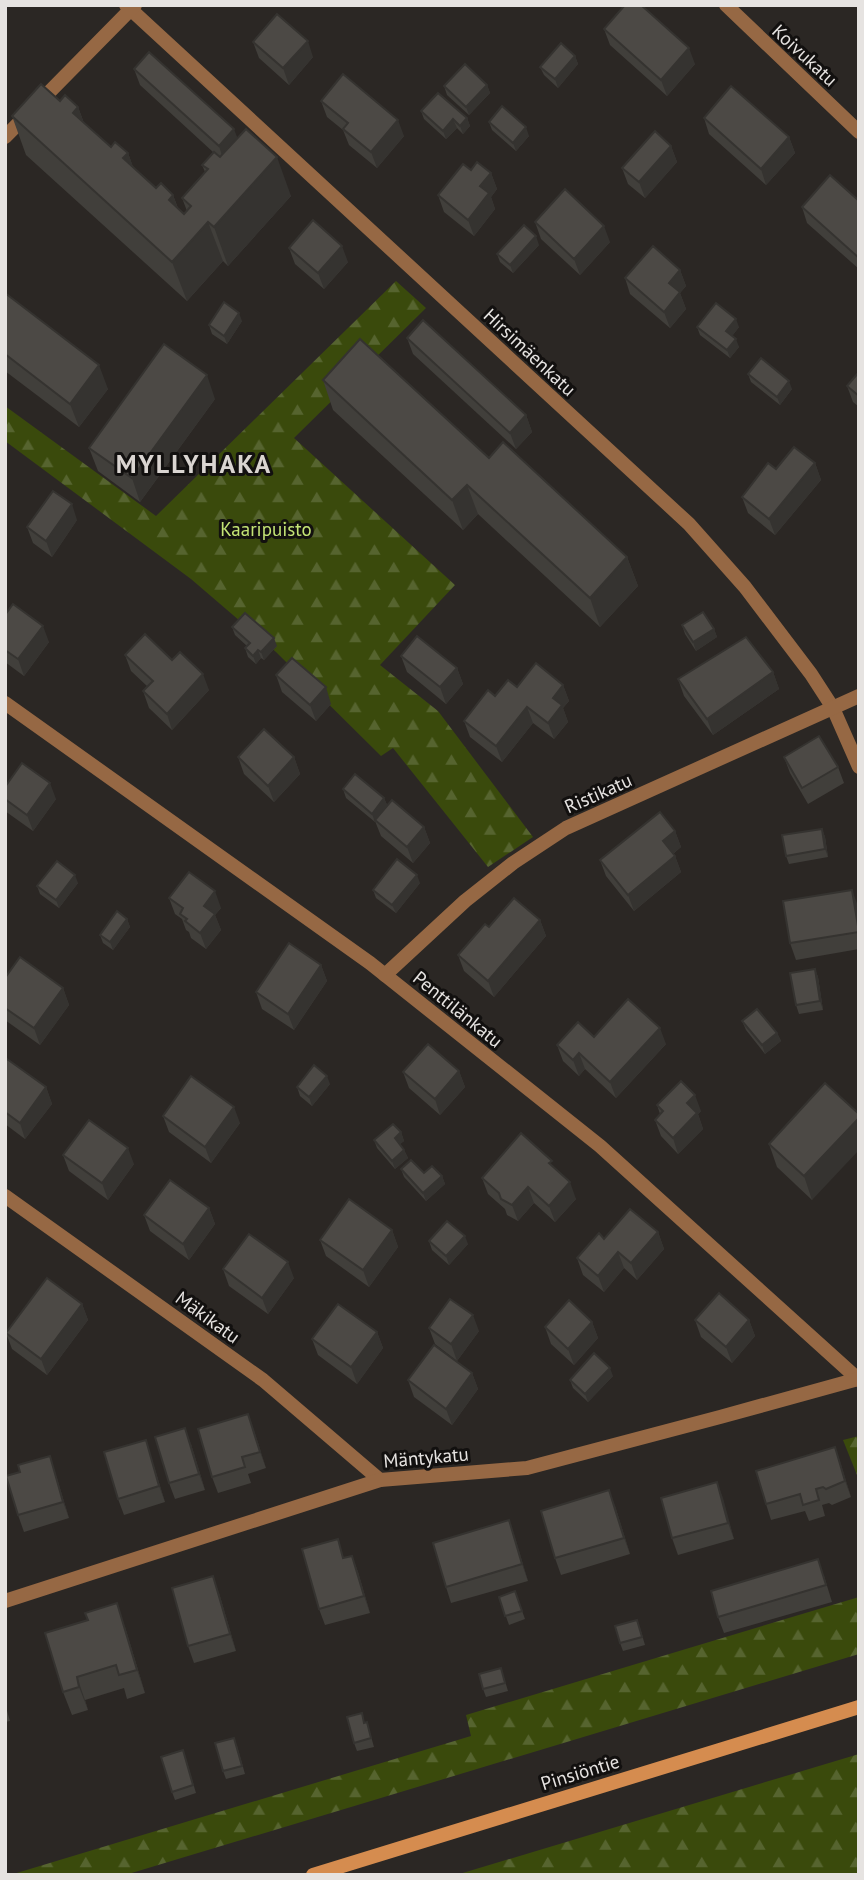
<svg xmlns="http://www.w3.org/2000/svg" width="864" height="1880" viewBox="0 0 864 1880" font-family="'PT Sans',sans-serif">
<style>
.forest{fill:url(#forest-firs)}
.lines{fill:none;stroke-linecap:round;stroke-linejoin:round}
.minor{stroke:#966844;stroke-width:14}
.secondary{stroke:#d58c4f;stroke-width:14}
.wall{fill:#413f3b}
.shaded-wall{fill:#353330}
.building{fill:#4c4945;stroke:#353330;stroke-width:2}
.labels{text-anchor:middle;stroke-width:6;stroke-linejoin:round;paint-order:stroke}
.street-label{font-size:19px;fill:#e6e3e1;stroke:#12100f}
.park-label{font-size:19px;fill:#c4e475;stroke:#12100f}
.district-label{font-size:26px;font-weight:bold;letter-spacing:2px;fill:#dad5d1;stroke:#12100f}
</style>
<defs>
<pattern id="forest-firs" width="22" height="20" patternUnits="userSpaceOnUse" patternTransform="scale(1.75)"><rect width="22" height="20" fill="#3a4a0c"/><path d="M5 1l3.5 6h-7zM16 11l3.5 6h-7z" fill="#56642f"/></pattern>
</defs>
<rect width="100%" height="100%" fill="#2b2724"/>
<g class="forest">
<path d="M396,281L426,308L294,438L455,585L380,665L438,711L533,837L488,867L393,748L381,756L276,652L191,579L5,441V406L156,516Z"/>
<path d="M859,1436V1480L843,1440Z"/>
<path d="M859,1597V1654L125,1875H10L471,1736L466,1715Z"/>
<path d="M859,1754V1873L853,1875H456Z"/>
</g>
<g class="lines">
<g class="minor">
<path d="M126,5L689,524L745,587L811,674L833,708L859,767"/>
<path d="M726,5L859,132"/>
<path d="M5,137L135,5"/>
<path d="M5,703L370,963L600,1146L859,1380"/>
<path d="M385,975L465,901L513,863L566,828L859,696"/>
<path d="M5,1196L263,1380L380,1480"/>
<path d="M5,1601L380,1480L527,1468L720,1417L858,1379"/>
</g>
<path class="secondary" d="M313,1875L859,1707"/>
</g>
<g class="wall">
<path d="M604,29L695,64L667,96L610,45Z"/>
<path d="M253,42L313,57L289,85L259,58Z"/>
<path d="M575,56L578,64L558,88L544,75L540,67Z"/>
<path d="M134,69L237,137L291,196L228,266L223,261L187,301L26,155L12,116L60,101L78,107L84,123L111,147L128,153L133,167L156,188L173,195L178,208L184,214L187,211L182,198L205,172L202,165L213,152L140,85Z"/>
<path d="M487,85L490,93L469,115L447,95L444,86Z"/>
<path d="M321,101L404,136L377,168L349,145L343,130L327,117Z"/>
<path d="M421,111L467,118L470,126L463,134L457,128L446,139L424,119Z"/>
<path d="M704,118L789,137L795,153L766,185L709,134Z"/>
<path d="M489,122L529,136L516,151L492,130Z"/>
<path d="M671,146L677,162L645,198L628,184L622,168Z"/>
<path d="M471,170L491,173L497,189L491,197L495,209L474,236L444,212L438,195Z"/>
<path d="M859,201V269L807,223L802,207Z"/>
<path d="M535,222L610,242L580,275L541,239Z"/>
<path d="M539,245L513,273L500,262L497,254Z"/>
<path d="M289,248L348,262L324,289L295,264Z"/>
<path d="M680,270L686,286L680,293L686,309L670,328L630,294L625,278Z"/>
<path d="M5,293L108,389L79,427L5,371Z"/>
<path d="M242,321L227,344L212,334L209,325Z"/>
<path d="M697,327H739L732,336L739,347L730,358L700,335Z"/>
<path d="M407,338L526,415L532,432L516,449L413,354Z"/>
<path d="M859,372V407L853,402L847,386Z"/>
<path d="M748,374L792,389L780,405L751,382Z"/>
<path d="M323,380L489,458L627,557L638,586L600,627L478,514L463,530L333,410Z"/>
<path d="M215,399L140,502L98,471L89,448Z"/>
<path d="M815,463L821,480L775,535L748,513L742,497L776,469Z"/>
<path d="M77,520L52,557L33,543L27,527Z"/>
<path d="M5,615L49,642L24,676L5,662Z"/>
<path d="M682,625L714,629L717,637L696,651L685,634Z"/>
<path d="M232,627L277,646L264,660L261,658L256,664L248,657L245,648L247,646L235,635Z"/>
<path d="M125,655L172,660L209,690L172,730L149,708L143,691L147,686L131,671Z"/>
<path d="M401,656L457,668L463,684L446,704L407,672Z"/>
<path d="M773,672L779,689L713,735L684,696L678,679Z"/>
<path d="M276,675L331,704L316,721L282,692Z"/>
<path d="M563,685L569,701L563,708L568,722L554,739L533,723L502,762L470,737L464,721L495,696L517,687Z"/>
<path d="M238,757H294L300,774L274,802L244,774Z"/>
<path d="M784,757L838,767L844,783L808,804L790,773Z"/>
<path d="M5,787L56,799L33,831L5,811Z"/>
<path d="M343,789L384,798L387,805L424,827L430,843L413,863L381,836L375,821V822L346,798Z"/>
<path d="M822,829L825,837L828,857L789,864L786,856Z"/>
<path d="M675,831L681,847L673,854L675,856L681,872L634,911L606,876L600,860Z"/>
<path d="M78,883L59,908L40,894L37,886Z"/>
<path d="M420,883L396,913L376,898L373,890Z"/>
<path d="M169,898L221,908L215,915L221,930L206,949L191,938L189,932L186,930L182,919L175,914Z"/>
<path d="M858,906L859,912V949L796,960L790,943Z"/>
<path d="M127,919L130,927L113,950L103,943L100,935Z"/>
<path d="M540,920L546,936L494,997L464,971L458,955L489,927Z"/>
<path d="M321,965L327,981L294,1030L262,1009L256,992Z"/>
<path d="M815,969L818,977L823,1010L799,1014L796,1005Z"/>
<path d="M5,978L63,988L69,1005L40,1045L5,1020Z"/>
<path d="M742,1021L777,1033L781,1041L765,1054L746,1030Z"/>
<path d="M594,1037L666,1044L616,1098L585,1069L579,1076L563,1061L557,1045Z"/>
<path d="M5,1061L46,1087L52,1104L25,1139L5,1124Z"/>
<path d="M459,1071L465,1087L440,1115L409,1088L403,1072Z"/>
<path d="M330,1084L312,1106L300,1096L297,1087Z"/>
<path d="M657,1105L701,1111L698,1114L703,1129L678,1154L661,1136L655,1120L660,1114Z"/>
<path d="M859,1114L812,1200L777,1167L769,1144Z"/>
<path d="M163,1116L240,1123L211,1163L169,1132Z"/>
<path d="M401,1132L404,1141L400,1144L404,1150L408,1158L395,1169L377,1148L374,1140Z"/>
<path d="M63,1155L134,1164L108,1200L69,1171Z"/>
<path d="M554,1168L576,1199L555,1222L534,1203L518,1221L507,1215L505,1209L488,1194L482,1178Z"/>
<path d="M401,1169L442,1176L445,1184L426,1201L404,1177Z"/>
<path d="M209,1208L215,1224L189,1260L150,1231L144,1215Z"/>
<path d="M392,1230L398,1247L369,1287L326,1256L320,1240Z"/>
<path d="M658,1232L664,1249L637,1280L624,1268L604,1292L583,1275L577,1258L604,1239Z"/>
<path d="M429,1241L468,1244L449,1265L432,1250Z"/>
<path d="M223,1269L294,1278L268,1314L229,1286Z"/>
<path d="M82,1304L88,1320L47,1375L12,1349L6,1333Z"/>
<path d="M695,1320H749L755,1336L732,1363L701,1337Z"/>
<path d="M592,1322L598,1338L574,1365L551,1344L545,1327Z"/>
<path d="M429,1328L479,1331L457,1361L435,1344Z"/>
<path d="M377,1332L383,1348L357,1384L318,1355L312,1339Z"/>
<path d="M472,1373L478,1389L452,1425L414,1397L408,1380Z"/>
<path d="M613,1376L588,1402L573,1388L570,1380Z"/>
<path d="M248,1414L266,1468L248,1474L251,1483L218,1493L212,1477Z"/>
<path d="M191,1444L205,1490L175,1499L169,1483Z"/>
<path d="M835,1447L851,1497L832,1505L829,1503L822,1505L825,1516L809,1521L805,1511L771,1520L766,1504Z"/>
<path d="M50,1456L69,1518L24,1532L18,1515L20,1472Z"/>
<path d="M151,1457L165,1502L124,1515L118,1499Z"/>
<path d="M717,1482L734,1539L678,1555L672,1538Z"/>
<path d="M615,1506L630,1554L561,1575L555,1558Z"/>
<path d="M509,1520L528,1581L451,1603L446,1587Z"/>
<path d="M352,1556L358,1572L370,1613L325,1625L319,1609L344,1558Z"/>
<path d="M824,1576L832,1602L724,1633L718,1617Z"/>
<path d="M515,1591L525,1619L509,1625L499,1597Z"/>
<path d="M219,1593L236,1651L194,1663L188,1646Z"/>
<path d="M125,1627L145,1693L127,1699L124,1688L85,1700L88,1710L72,1715L63,1692Z"/>
<path d="M640,1628L645,1645L623,1651L620,1643Z"/>
<path d="M501,1668L508,1691L486,1697L483,1689Z"/>
<path d="M5,1704L10,1721L5,1722Z"/>
<path d="M365,1722H367L374,1747L357,1751L354,1743Z"/>
<path d="M237,1746L245,1774L226,1779L223,1771Z"/>
<path d="M186,1759L196,1793L175,1800L172,1792Z"/>
</g>
<g class="shaded-wall">
<path d="M308,41L313,57L289,85L283,68Z"/>
<path d="M689,48L695,64L667,96L661,80Z"/>
<path d="M575,56L578,64L558,88L555,79Z"/>
<path d="M487,85L490,93L469,115L466,107Z"/>
<path d="M78,107L92,145L73,113Z"/>
<path d="M467,118L470,126L463,134L460,126Z"/>
<path d="M453,119L457,128L446,139L443,131Z"/>
<path d="M398,120L404,136L377,168L371,152Z"/>
<path d="M526,127L529,136L516,151L513,143Z"/>
<path d="M234,129L240,145L224,162L219,146Z"/>
<path d="M789,137L795,153L766,185L761,169Z"/>
<path d="M671,146L677,162L645,198L639,182Z"/>
<path d="M128,153L142,192L123,158Z"/>
<path d="M277,157L291,196L228,266L214,227Z"/>
<path d="M491,173L497,189L491,197L495,209L474,236L468,220L480,186Z"/>
<path d="M173,195L187,234L169,200Z"/>
<path d="M208,222L223,261L187,301L172,262Z"/>
<path d="M604,226L610,242L580,275L574,259Z"/>
<path d="M536,236L539,245L513,273L510,265Z"/>
<path d="M342,246L348,262L324,289L318,273Z"/>
<path d="M680,270L686,286L680,293L686,309L670,328L664,312L669,283Z"/>
<path d="M239,313L242,321L227,344L224,336Z"/>
<path d="M736,319L739,327L729,340L726,331Z"/>
<path d="M736,339L739,347L730,358L727,350Z"/>
<path d="M99,365L108,389L79,427L70,404Z"/>
<path d="M207,375L215,399L140,502L132,478Z"/>
<path d="M789,381L792,389L780,405L777,397Z"/>
<path d="M526,415L532,432L516,449L510,433Z"/>
<path d="M815,463L821,480L775,535L769,519Z"/>
<path d="M467,485L478,514L463,530L452,500Z"/>
<path d="M72,504L77,520L52,557L46,541Z"/>
<path d="M627,557L638,586L600,627L590,598Z"/>
<path d="M43,626L49,642L24,676L18,659Z"/>
<path d="M714,629L717,637L696,651L693,642Z"/>
<path d="M274,638L277,646L264,660L261,652Z"/>
<path d="M258,650L261,658L256,664L253,656Z"/>
<path d="M457,668L463,684L446,704L440,687Z"/>
<path d="M773,672L779,689L713,735L707,719Z"/>
<path d="M203,674L209,690L172,730L167,714Z"/>
<path d="M563,685L569,701L563,708L568,722L554,739L548,723L553,698Z"/>
<path d="M326,687L331,704L316,721L310,705Z"/>
<path d="M527,707L533,723L502,762L496,746Z"/>
<path d="M294,757L300,774L274,802L268,786Z"/>
<path d="M50,783L56,799L33,831L27,815Z"/>
<path d="M384,798L388,807L375,822L372,814Z"/>
<path d="M424,827L430,843L413,863L407,847Z"/>
<path d="M822,829L825,837L828,857L825,849Z"/>
<path d="M675,831L681,847L669,857L663,841Z"/>
<path d="M675,856L681,872L634,911L628,895Z"/>
<path d="M75,875L78,883L59,908L56,900Z"/>
<path d="M417,875L420,883L396,913L392,905Z"/>
<path d="M852,890L858,906L859,932Z"/>
<path d="M215,891L221,908L215,915L221,930L206,949L200,933L204,906Z"/>
<path d="M127,919L130,927L113,950L110,942Z"/>
<path d="M540,920L546,936L494,997L488,981Z"/>
<path d="M321,965L327,981L294,1030L288,1014Z"/>
<path d="M815,969L818,977L823,1010L820,1001Z"/>
<path d="M63,988L69,1005L40,1045L34,1028Z"/>
<path d="M660,1028L666,1044L616,1098L610,1082Z"/>
<path d="M777,1033L781,1041L765,1054L762,1045Z"/>
<path d="M579,1053L585,1069L579,1076L573,1060Z"/>
<path d="M459,1071L465,1087L440,1115L435,1099Z"/>
<path d="M327,1076L330,1084L312,1106L309,1097Z"/>
<path d="M46,1087L52,1104L25,1139L20,1123Z"/>
<path d="M695,1095L701,1111L698,1114L703,1129L678,1154L673,1138L687,1103Z"/>
<path d="M234,1107L240,1123L211,1163L205,1147Z"/>
<path d="M859,1118V1150L812,1200L804,1176Z"/>
<path d="M401,1132L404,1141L398,1146L395,1138Z"/>
<path d="M128,1148L134,1164L108,1200L102,1183Z"/>
<path d="M404,1150L408,1158L395,1169L392,1161Z"/>
<path d="M442,1176L445,1184L426,1201L423,1193Z"/>
<path d="M570,1182L576,1199L555,1222L549,1206Z"/>
<path d="M528,1187L534,1203L518,1221L512,1205Z"/>
<path d="M209,1208L215,1224L189,1260L183,1244Z"/>
<path d="M392,1230L398,1247L369,1287L363,1270Z"/>
<path d="M658,1232L664,1249L637,1280L631,1263Z"/>
<path d="M465,1236L468,1244L449,1265L446,1256Z"/>
<path d="M618,1252L624,1268L604,1292L598,1276Z"/>
<path d="M288,1262L294,1278L268,1314L262,1298Z"/>
<path d="M82,1304L88,1320L47,1375L41,1359Z"/>
<path d="M473,1315L479,1331L457,1361L451,1344Z"/>
<path d="M749,1320L755,1336L732,1363L726,1347Z"/>
<path d="M592,1322L598,1338L574,1365L568,1349Z"/>
<path d="M377,1332L383,1348L357,1384L351,1367Z"/>
<path d="M610,1368L613,1376L588,1402L585,1394Z"/>
<path d="M472,1373L478,1389L452,1425L446,1409Z"/>
<path d="M248,1414L254,1430L266,1468L260,1452Z"/>
<path d="M185,1428L191,1444L205,1490L199,1474Z"/>
<path d="M146,1440L151,1457L165,1502L159,1486Z"/>
<path d="M835,1447L841,1464L851,1497L845,1481Z"/>
<path d="M50,1456L55,1472L69,1518L63,1502Z"/>
<path d="M717,1482L723,1498L734,1539L728,1523Z"/>
<path d="M609,1490L615,1506L630,1554L624,1538Z"/>
<path d="M509,1520L515,1537L528,1581L522,1564Z"/>
<path d="M352,1556L358,1572L370,1613L364,1596Z"/>
<path d="M213,1576L219,1593L236,1651L230,1634Z"/>
<path d="M117,1603L125,1627L145,1693L137,1670Z"/>
<path d="M77,1677L85,1700L88,1710L79,1687Z"/>
</g>
<g class="building">
<path d="M625,5H641L689,48L661,80L604,29Z"/>
<path d="M277,14L308,41L283,68L253,42Z"/>
<path d="M561,43L575,56L555,79L540,67Z"/>
<path d="M149,52L234,129L219,146L134,69Z"/>
<path d="M465,64L487,85L466,107L444,86Z"/>
<path d="M343,74L398,120L371,152L343,129L348,123L321,101Z"/>
<path d="M41,84L60,101L65,95L78,107L73,113L111,147L115,142L128,153L123,158L156,188L161,183L173,195L169,200L184,214L191,206L182,198L208,169L202,165L214,152L220,157L246,129L277,157L214,227L208,222L172,262L12,116Z"/>
<path d="M731,86L789,137L761,169L704,118Z"/>
<path d="M438,93L467,118L460,126L453,119L443,131L421,111Z"/>
<path d="M502,106L526,127L513,143L489,122Z"/>
<path d="M655,131L671,146L639,182L622,168Z"/>
<path d="M477,162L491,173L480,186L489,193L468,220L438,195L463,164L471,170Z"/>
<path d="M830,175L859,201V258L802,207Z"/>
<path d="M565,189L604,226L574,259L535,222Z"/>
<path d="M313,220L342,246L318,273L289,248Z"/>
<path d="M524,225L536,236L510,265L497,254Z"/>
<path d="M653,246L680,270L669,283L680,292L664,312L625,278Z"/>
<path d="M5,293L99,365L70,404L5,354Z"/>
<path d="M224,302L239,313L224,336L209,325Z"/>
<path d="M716,303L736,319L726,331L736,339L727,350L697,327Z"/>
<path d="M423,320L526,415L510,433L407,338Z"/>
<path d="M360,339L489,458L503,442L627,557L590,598L467,485L452,500L323,380Z"/>
<path d="M164,344L207,375L132,478L89,448Z"/>
<path d="M761,358L789,381L777,397L748,374Z"/>
<path d="M859,372V396L847,386Z"/>
<path d="M794,447L815,463L769,519L742,497L768,463L776,469Z"/>
<path d="M53,491L72,504L46,541L27,527Z"/>
<path d="M13,604L43,626L18,659L5,650V615Z"/>
<path d="M703,612L714,629L693,642L682,625Z"/>
<path d="M245,613L274,638L261,652L258,650L253,656L245,648L250,643L232,627Z"/>
<path d="M145,634L172,660L180,652L203,674L167,714L143,691L153,681L125,655Z"/>
<path d="M417,636L457,668L440,687L401,656Z"/>
<path d="M746,637L773,672L707,719L678,679Z"/>
<path d="M292,658L326,687L310,705L276,675Z"/>
<path d="M536,663L563,685L553,698L562,705L548,723L527,707L496,746L464,721L488,690L495,696L508,680L517,687Z"/>
<path d="M264,729L294,757L268,786L238,757Z"/>
<path d="M819,736L838,767L802,788L784,757Z"/>
<path d="M22,763L50,783L27,815L5,799V787Z"/>
<path d="M355,774L384,798L372,814L343,789Z"/>
<path d="M392,800L424,827L407,847L375,820Z"/>
<path d="M660,812L675,831L663,841L675,856L628,895L600,860Z"/>
<path d="M822,829L825,849L786,856L782,835Z"/>
<path d="M397,859L417,875L392,905L373,890Z"/>
<path d="M57,861L75,875L56,900L37,886Z"/>
<path d="M189,872L215,891L204,906L215,914L200,933L185,921L187,919L180,914L183,908L169,898Z"/>
<path d="M852,890L859,932L790,943L783,901Z"/>
<path d="M514,898L540,920L488,981L458,955L485,924L489,927Z"/>
<path d="M117,911L127,919L110,942L100,935Z"/>
<path d="M289,943L321,965L288,1014L256,992Z"/>
<path d="M20,957L63,988L34,1028L5,1008V978Z"/>
<path d="M815,969L820,1001L796,1005L790,973Z"/>
<path d="M628,999L660,1028L610,1082L579,1053L573,1060L557,1045L578,1022L594,1037Z"/>
<path d="M757,1009L777,1033L762,1045L742,1021Z"/>
<path d="M428,1044L459,1071L435,1099L403,1072Z"/>
<path d="M7,1059L46,1087L20,1123L5,1112V1061Z"/>
<path d="M314,1065L327,1076L309,1097L297,1087Z"/>
<path d="M191,1076L234,1107L205,1147L163,1116Z"/>
<path d="M681,1081L695,1095L687,1103L697,1113L673,1138L655,1120L663,1111L657,1105Z"/>
<path d="M825,1083L859,1114V1118L804,1176L769,1144Z"/>
<path d="M89,1120L128,1148L102,1183L63,1155Z"/>
<path d="M393,1124L401,1132L395,1138L404,1150L392,1161L374,1140Z"/>
<path d="M521,1133L552,1161L549,1163L570,1182L549,1206L528,1187L512,1205L501,1199L499,1193L482,1178Z"/>
<path d="M411,1160L424,1173L432,1166L442,1176L423,1193L401,1169Z"/>
<path d="M170,1180L209,1208L183,1244L144,1215Z"/>
<path d="M349,1199L392,1230L363,1270L320,1240Z"/>
<path d="M630,1209L658,1232L631,1263L618,1252L598,1276L577,1258L599,1233L604,1239Z"/>
<path d="M447,1221L465,1236L446,1256L429,1241Z"/>
<path d="M249,1234L288,1262L262,1298L223,1269Z"/>
<path d="M47,1278L82,1304L41,1359L6,1333Z"/>
<path d="M719,1293L749,1320L726,1347L695,1320Z"/>
<path d="M450,1299L473,1315L451,1344L429,1328Z"/>
<path d="M569,1300L592,1322L568,1349L545,1327Z"/>
<path d="M338,1304L377,1332L351,1367L312,1339Z"/>
<path d="M434,1345L472,1373L446,1409L408,1380Z"/>
<path d="M594,1353L610,1368L585,1394L570,1380Z"/>
<path d="M248,1414L260,1452L242,1457L245,1467L212,1477L198,1429Z"/>
<path d="M185,1428L199,1474L169,1483L155,1437Z"/>
<path d="M146,1440L159,1486L118,1499L104,1452Z"/>
<path d="M835,1447L845,1481L826,1489L823,1487L816,1489L819,1500L803,1505L800,1494L766,1504L756,1471Z"/>
<path d="M50,1456L63,1502L18,1515L6,1476L20,1472L18,1465Z"/>
<path d="M717,1482L728,1523L672,1538L661,1498Z"/>
<path d="M609,1490L624,1538L555,1558L541,1511Z"/>
<path d="M509,1520L522,1564L446,1587L433,1543Z"/>
<path d="M338,1539L343,1558L352,1556L364,1596L319,1609L302,1549Z"/>
<path d="M818,1559L826,1585L718,1617L711,1591Z"/>
<path d="M213,1576L230,1634L188,1646L172,1588Z"/>
<path d="M515,1591L522,1611L505,1616L499,1597Z"/>
<path d="M117,1603L137,1670L119,1675L116,1665L77,1677L79,1687L63,1692L45,1633L88,1620L85,1613Z"/>
<path d="M637,1620L642,1637L620,1643L615,1626Z"/>
<path d="M501,1668L505,1683L483,1689L479,1674Z"/>
<path d="M362,1713L364,1723L367,1722L371,1738L354,1743L347,1717Z"/>
<path d="M234,1738L242,1766L223,1771L215,1743Z"/>
<path d="M183,1750L193,1785L172,1792L161,1757Z"/>
</g>
<g class="labels">
<g class="street-label">
<text transform="translate(805 55) rotate(43)" y="7">Koivukatu</text>
<text transform="translate(530 352) rotate(43)" y="7">Hirsimäenkatu</text>
<text transform="translate(598 793) rotate(-24)" y="7">Ristikatu</text>
<text transform="translate(458 1009) rotate(39)" y="7">Penttilänkatu</text>
<text transform="translate(208 1317) rotate(36)" y="7">Mäkikatu</text>
<text transform="translate(426 1457) rotate(-5)" y="7">Mäntykatu</text>
<text transform="translate(580 1772) rotate(-17)" y="7">Pinsiöntie</text>
</g>
<g class="park-label">
<text x="266" y="536">Kaaripuisto</text>
</g>
<g class="district-label">
<text x="194" y="473">MYLLYHAKA</text>
</g>
</g>
<rect width="864" height="1880" fill="none" stroke="#e6e3e1" stroke-width="14"/>
</svg>
